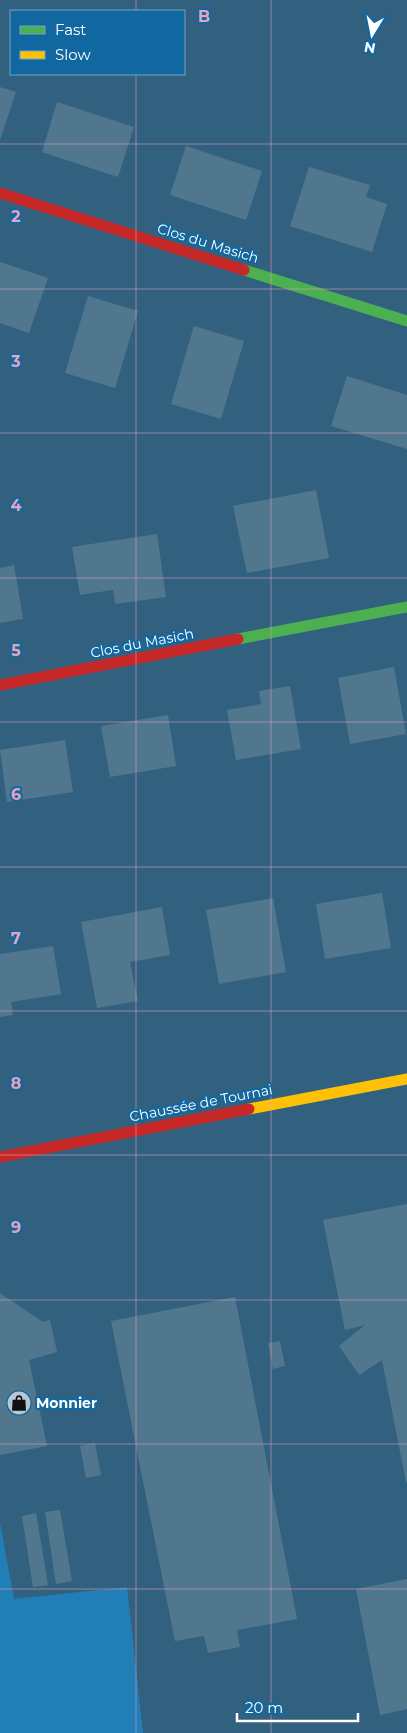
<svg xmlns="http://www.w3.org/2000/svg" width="407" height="1733" viewBox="0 0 407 1733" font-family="Montserrat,sans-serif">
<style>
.green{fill:#227eb6}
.building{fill:#51778f}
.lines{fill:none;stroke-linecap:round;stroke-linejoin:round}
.fast{stroke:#4caf50;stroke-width:11}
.slow{stroke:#ffc107;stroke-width:11}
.jam{stroke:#c62828;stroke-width:11}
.grid{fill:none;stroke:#e7a3bd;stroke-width:1;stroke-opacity:0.55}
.labels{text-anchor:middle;stroke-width:4;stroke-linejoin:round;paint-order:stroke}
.street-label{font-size:14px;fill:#fff;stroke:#1168a1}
.poi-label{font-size:14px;font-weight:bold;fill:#fff;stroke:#1168a1;text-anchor:start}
.grid-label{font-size:16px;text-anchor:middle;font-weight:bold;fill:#e7a3bd;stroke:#1168a1;stroke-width:4;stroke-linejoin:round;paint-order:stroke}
</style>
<rect width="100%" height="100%" fill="#326180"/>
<path class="green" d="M0,1523L14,1599L127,1587L143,1733H0Z"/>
<g class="building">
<path d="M0,87L16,92L0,140Z"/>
<path d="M57,102L134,127L118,177L42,152Z"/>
<path d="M186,146L262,171L246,220L170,195Z"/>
<path d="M309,167L370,185L366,197L387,204L372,252L290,226Z"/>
<path d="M0,262L48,278L29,333L0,323Z"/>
<path d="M88,296L138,311L115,388L65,373Z"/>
<path d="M194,326L244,341L221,419L171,404Z"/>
<path d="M347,376L407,395V449L331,426Z"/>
<path d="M316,490L329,558L247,573L233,506Z"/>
<path d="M157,534L166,597L115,604L113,590L80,595L72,547Z"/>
<path d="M14,565L23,619L0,623V568Z"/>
<path d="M394,667L406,734L350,744L338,678Z"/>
<path d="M290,686L301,749L236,760L227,710L261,704L259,691Z"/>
<path d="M168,715L176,766L110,777L101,726Z"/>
<path d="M65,740L73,792L7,802L0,750Z"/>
<path d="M382,893L391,948L325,959L316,904Z"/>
<path d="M273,898L286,972L219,984L206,910Z"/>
<path d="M162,907L170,955L130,962L138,1001L97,1008L81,922Z"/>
<path d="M53,946L61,994L11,1002L13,1015L0,1017V954Z"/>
<path d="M407,1204V1482H406L382,1360L359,1375L339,1346L365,1325L345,1330L323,1220Z"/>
<path d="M0,1293L43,1322L50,1320L57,1352L29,1360L47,1446L0,1455Z"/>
<path d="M235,1297L297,1619L237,1630L240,1647L208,1653L204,1636L175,1641L111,1321Z"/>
<path d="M280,1341L285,1366L273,1369L268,1343Z"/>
<path d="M95,1443L101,1475L86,1478L80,1446Z"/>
<path d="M60,1510L72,1581L56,1584L45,1512Z"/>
<path d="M36,1513L48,1585L33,1587L22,1516Z"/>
<path d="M407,1579V1709L380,1715L356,1589Z"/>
</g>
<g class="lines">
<g class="fast">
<path d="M244,270L407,321"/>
<path d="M238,639L407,607"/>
</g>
<path class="slow" d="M249,1109L407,1079"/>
<g class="jam">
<path d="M0,193L244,270"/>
<path d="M0,685L238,639"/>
<path d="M0,1157L249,1109"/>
</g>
</g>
<path class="grid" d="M136,0V11M271,0V1733M136,74V1733M0,144H407M0,289H407M0,433H407M0,578H407M0,722H407M0,867H407M0,1011H407M0,1155H407M0,1300H407M0,1444H407M0,1589H407"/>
<defs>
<symbol id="shop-disc" viewBox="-11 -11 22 22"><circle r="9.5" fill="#b7c8d3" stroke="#1168a1"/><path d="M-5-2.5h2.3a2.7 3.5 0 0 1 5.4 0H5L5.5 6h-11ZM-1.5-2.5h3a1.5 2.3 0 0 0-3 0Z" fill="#111"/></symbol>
</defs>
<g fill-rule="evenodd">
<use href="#shop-disc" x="5" y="1389" width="28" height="28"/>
</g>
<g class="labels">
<g class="street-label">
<text transform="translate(208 243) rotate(17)" y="5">Clos du Masich</text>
<text transform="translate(142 643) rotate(-11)" y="5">Clos du Masich</text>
<text transform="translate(201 1103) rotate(-11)" y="5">Chaussée de Tournai</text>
</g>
<g class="poi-label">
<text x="36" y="1408">Monnier</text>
</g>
</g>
<g class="grid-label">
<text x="204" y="22">B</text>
<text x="16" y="222">2</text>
<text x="16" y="367">3</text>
<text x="16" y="511">4</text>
<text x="16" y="656">5</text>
<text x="16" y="800">6</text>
<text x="16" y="944">7</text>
<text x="16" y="1089">8</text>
<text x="16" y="1233">9</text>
</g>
<rect x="10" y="10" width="175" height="65" fill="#1168a1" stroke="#70a4c7"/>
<rect x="20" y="26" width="25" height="8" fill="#4caf50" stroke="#70a4c7"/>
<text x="55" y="35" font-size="15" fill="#ffffff">Fast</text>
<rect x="20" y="51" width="25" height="8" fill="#ffc107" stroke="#70a4c7"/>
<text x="55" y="60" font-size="15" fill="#ffffff">Slow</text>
<g transform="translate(372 35) rotate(190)" stroke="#1168a1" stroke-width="4" paint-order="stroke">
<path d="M0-4L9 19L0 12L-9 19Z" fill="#ffffff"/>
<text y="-8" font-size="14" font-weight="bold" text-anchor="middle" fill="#ffffff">N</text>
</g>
<path d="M237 1713v8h121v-8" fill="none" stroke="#ffffff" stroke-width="2.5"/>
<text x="245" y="1713" font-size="15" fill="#ffffff" stroke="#1168a1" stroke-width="4" paint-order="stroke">20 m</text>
</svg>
